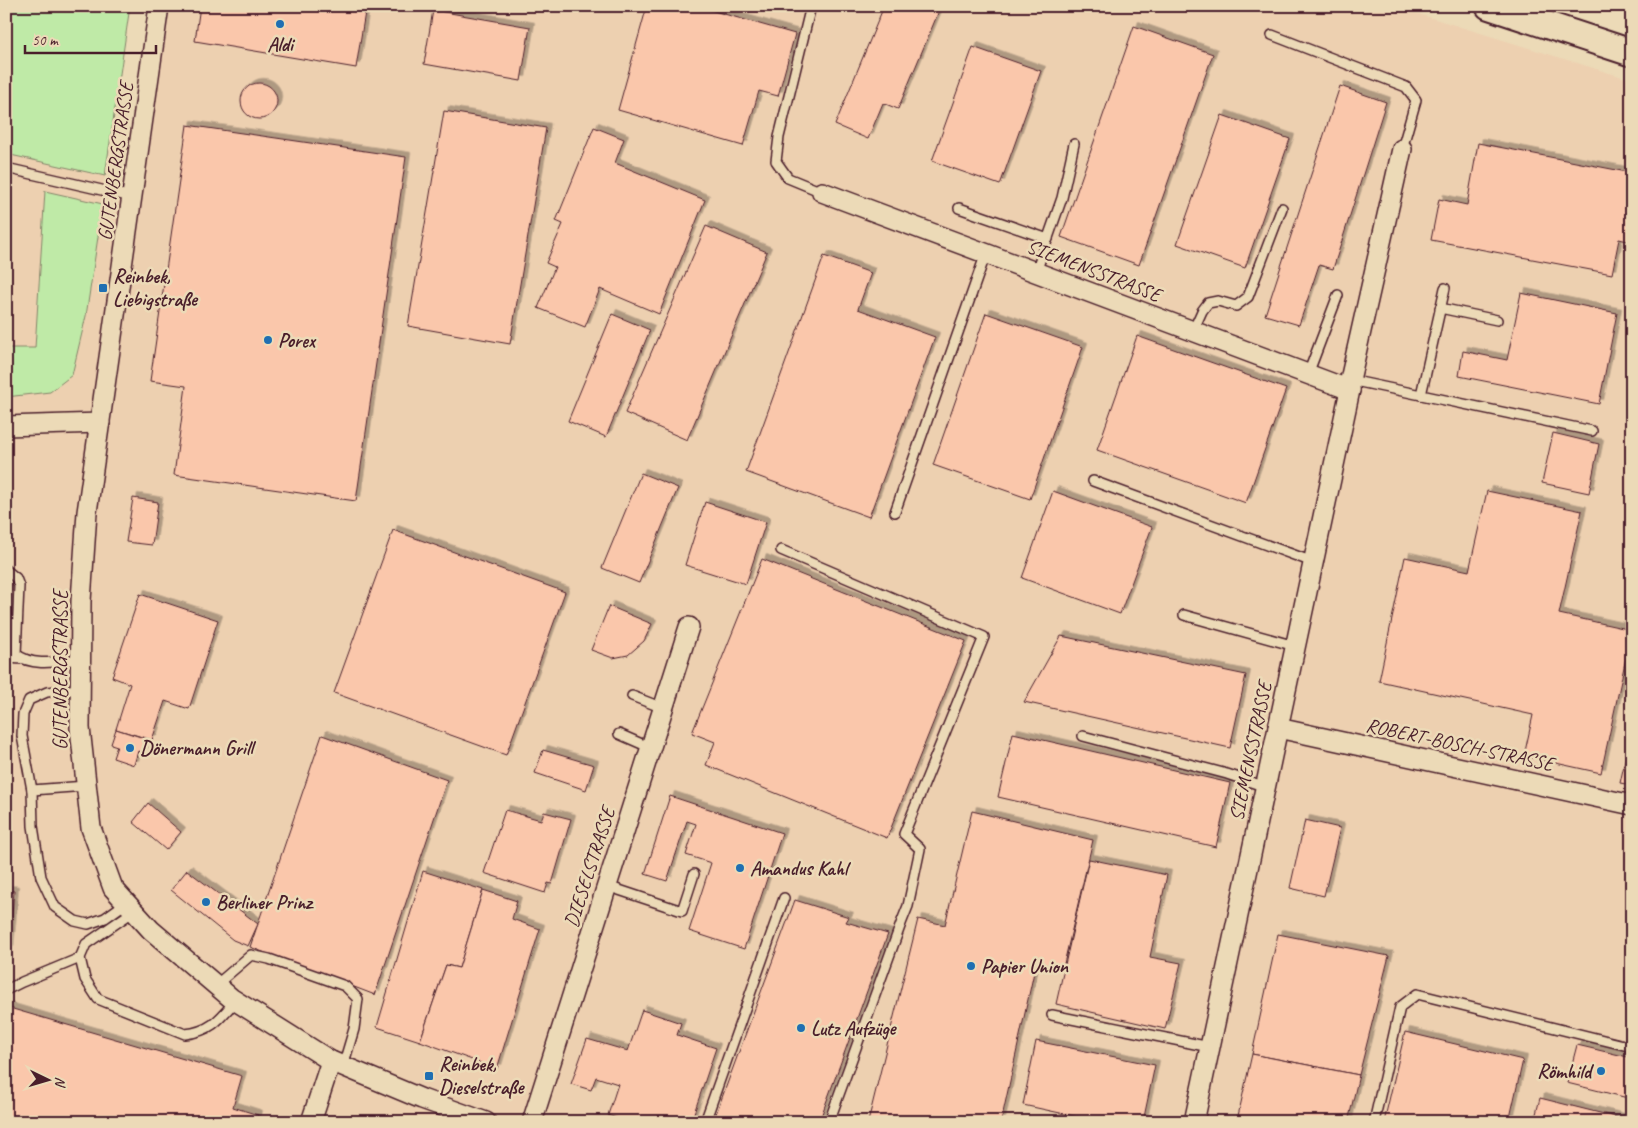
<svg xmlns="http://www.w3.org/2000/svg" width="1638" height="1128" viewBox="0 0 1638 1128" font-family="Caveat,sans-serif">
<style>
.built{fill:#edd0b0}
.green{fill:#bfeaa7;stroke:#848469}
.building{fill:#fac7ab;stroke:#4a1f2b;filter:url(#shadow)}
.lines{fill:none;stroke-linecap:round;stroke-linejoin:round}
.lane-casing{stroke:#4a1f2b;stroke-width:12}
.street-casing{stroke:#4a1f2b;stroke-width:22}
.secondary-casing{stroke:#4a1f2b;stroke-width:30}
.lane{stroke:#ecdab7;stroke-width:9}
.street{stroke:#ecdab7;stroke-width:19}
.secondary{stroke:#ecdab7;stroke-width:26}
.poi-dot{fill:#1f6fb2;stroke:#ecdab7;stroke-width:2}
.labels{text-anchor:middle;stroke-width:5;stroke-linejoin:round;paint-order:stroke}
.poi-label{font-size:20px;font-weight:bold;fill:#4a1f2b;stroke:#ecdab7;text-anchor:start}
.street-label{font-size:20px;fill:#4a1f2b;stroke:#ecdab7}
</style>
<defs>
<filter id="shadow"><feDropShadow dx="4.5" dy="-4.5" stdDeviation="0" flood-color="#0004"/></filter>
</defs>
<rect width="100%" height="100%" fill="#ecdab7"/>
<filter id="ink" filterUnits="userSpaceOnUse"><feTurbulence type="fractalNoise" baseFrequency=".02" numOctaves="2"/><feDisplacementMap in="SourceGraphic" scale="10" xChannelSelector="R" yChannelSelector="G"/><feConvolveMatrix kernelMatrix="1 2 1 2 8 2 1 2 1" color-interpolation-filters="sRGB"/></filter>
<g filter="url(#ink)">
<path class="built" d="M160,6H1393L1632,80V1122H6V154L105,176L132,197Z"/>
<g class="green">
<path d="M6,6H130L105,176L6,154Z"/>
<path d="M45,191L103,204L86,316L72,375L50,392L6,397V348H35Z"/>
</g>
<g class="building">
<path d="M200,6H366L356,68L195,41Z"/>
<path d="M647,6H696L795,34L778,96L759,91L743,146L618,110Z"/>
<path d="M884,6H941L898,109L883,103L868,139L835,125Z"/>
<path d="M433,10L530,27L521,81L424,64Z"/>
<path d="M1134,26L1213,54L1139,265L1061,237Z"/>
<path d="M973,47L1041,71L1000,185L932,161Z"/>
<circle cx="259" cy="101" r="18"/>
<path d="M1340,86L1386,102L1333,269L1319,265L1299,325L1265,315Z"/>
<path d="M444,111L546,128L510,344L408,326Z"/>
<path d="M1222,115L1290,139L1245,268L1177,244Z"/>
<path d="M187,125L406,157L356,501L174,475L186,386L150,381Z"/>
<path d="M594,127L624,139L615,163L705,200L659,314L600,289L585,327L538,308L555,267L546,263L563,224L556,221Z"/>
<path d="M1478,143L1632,173V242L1619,239L1612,274L1431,240L1439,199L1467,205Z"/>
<path d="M706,226L767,252L687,440L625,413Z"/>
<path d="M824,256L871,273L858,309L935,337L869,517L746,472Z"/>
<path d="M1521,293L1617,313L1599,404L1459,376L1463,351L1507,360Z"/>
<path d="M986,313L1083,347L1030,499L933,465Z"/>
<path d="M612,314L650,330L606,437L568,421Z"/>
<path d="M1137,336L1286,389L1246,503L1097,450Z"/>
<path d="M1553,433L1599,444L1589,493L1542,483Z"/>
<path d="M641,473L678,488L639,583L602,568Z"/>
<path d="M1053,491L1152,527L1120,614L1022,578Z"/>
<path d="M1487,491L1582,511L1559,614L1632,630L1601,773L1524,756L1533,715L1379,681L1405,557L1469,571Z"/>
<path d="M133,498L158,502L152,545L126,542Z"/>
<path d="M705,502L766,522L746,584L685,565Z"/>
<path d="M393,530L565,592L506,755L334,693Z"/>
<path d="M762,559L966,641L887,838L706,765L715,742L692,733Z"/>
<path d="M140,594L218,620L189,709L165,701L152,740L116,729L130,684L112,677Z"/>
<path d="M609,606L652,624L644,641L628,655L613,658L591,650Z"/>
<path d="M1061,636L1246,675L1230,748L1024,702Z"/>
<path d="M116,729L147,739L143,753L138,751L134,765L113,758L117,746L111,744Z"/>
<path d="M1013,733L1230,783L1216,847L998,797Z"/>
<path d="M322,735L447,780L375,995L250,947Z"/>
<path d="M1630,738H1632V785L1620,783Z"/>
<path d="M543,750L594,765L586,790L535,773Z"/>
<path d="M670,796L782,833L744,949L689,931L711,863L686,855L696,824L687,821L667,881L645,874Z"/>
<path d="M148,803L181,832L166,850L133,822Z"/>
<path d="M505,810L541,820L544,812L571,819L552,884L548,883L545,893L484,873Z"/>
<path d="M972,811L1093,840L1063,968L1036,963L1001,1122H868L918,919L945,925Z"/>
<path d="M1305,820L1340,828L1324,896L1290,888Z"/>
<path d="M1089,859L1167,875L1150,957L1181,963L1165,1029L1056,1004Z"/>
<path d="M187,870L258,924L248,946L233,940L171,890Z"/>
<path d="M423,871L483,890L459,968L446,965L420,1041L377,1027Z"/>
<path d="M6,890L14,891L9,950L6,949Z"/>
<path d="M483,890L517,901L512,919L540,929L497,1069L420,1041L446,965L459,968Z"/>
<path d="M795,900L849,917L846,922L888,934L819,1122H713Z"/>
<path d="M1278,934L1389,956L1359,1075L1252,1054Z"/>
<path d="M6,1007L242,1076L233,1107L258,1115L256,1122H6Z"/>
<path d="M642,1010L681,1023L677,1035L716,1048L691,1122H628L608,1115L618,1084L596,1077L591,1090L571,1084L587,1039L628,1051Z"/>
<path d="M1405,1032L1523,1060L1509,1122H1384Z"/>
<path d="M1036,1041L1155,1065L1143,1122H1102L1023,1105Z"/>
<path d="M1577,1045L1632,1058V1099L1567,1083Z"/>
<path d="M1252,1054L1359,1075L1348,1122H1258L1238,1116Z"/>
<path d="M1540,1098L1632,1121V1122H1534Z"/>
</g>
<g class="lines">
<defs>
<g id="lane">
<path d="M811,6L779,137L776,161L788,178L822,192"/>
<path d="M1272,35L1406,87L1416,100L1402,149"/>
<path d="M6,168L132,197"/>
<path d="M959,208L1048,239"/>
<path d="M1036,272L1062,198L1074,144"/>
<path d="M1440,308L1497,320"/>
<path d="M1193,331L1202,311L1208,303L1218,301L1236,306L1248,297L1282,208"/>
<path d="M1308,374L1338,295"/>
<path d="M1350,380L1592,431"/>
<path d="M1421,395L1445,288"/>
<path d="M1093,481L1313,562"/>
<path d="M895,512L986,253"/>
<path d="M781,550L984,637L904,834L920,849L908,906L902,921L829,1122"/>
<path d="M6,570L16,578L19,586L16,654C33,668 60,661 80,659"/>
<path d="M1184,615L1295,646"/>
<path d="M6,658L22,659"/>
<path d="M80,689L47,692L29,700L23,714L22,736L32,790L33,826L41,877L55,907L75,921L88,924L105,918L126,903"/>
<path d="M632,696L663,708"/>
<path d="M619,734L651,748"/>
<path d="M1083,736L1227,774L1266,787"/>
<path d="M32,790L86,786"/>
<path d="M607,886L682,911L694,874"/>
<path d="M134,911L86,944L80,958L85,979L98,999L185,1034C211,1031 219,1020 235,1001"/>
<path d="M216,985L251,955L269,959L345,986L358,999L354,1029L343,1066"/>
<path d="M6,990L22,982L80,958"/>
<path d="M1052,1015L1210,1047"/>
<path d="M705,1122L784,898"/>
<path d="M1374,1122L1400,1007L1417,994L1632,1047"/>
</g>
<g id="street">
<path d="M159,6L87,512L81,601L80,728L91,828L113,888L151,930L231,998L331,1061L422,1099L486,1122"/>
<path d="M822,192L1350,390"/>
<path d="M6,426L100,423"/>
<path d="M1278,728L1632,805"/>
<path d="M311,1122L331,1061"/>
<path d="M532,1122L689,627"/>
<path d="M1194,1122L1350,390V380L1402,149"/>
</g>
<path id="secondary" d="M1489,6L1632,53"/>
</defs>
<use href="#lane" class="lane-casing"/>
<use href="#street" class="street-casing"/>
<use href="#secondary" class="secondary-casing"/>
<use href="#lane" class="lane"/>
<use href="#street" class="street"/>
<use href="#secondary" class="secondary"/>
</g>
</g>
<g class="poi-dot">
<circle cx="280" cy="24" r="5"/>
<rect x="98" y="283" width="10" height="10" rx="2.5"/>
<circle cx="268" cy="340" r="5"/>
<circle cx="130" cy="748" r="5"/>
<circle cx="740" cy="868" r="5"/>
<circle cx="206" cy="902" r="5"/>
<circle cx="971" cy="966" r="5"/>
<circle cx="801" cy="1028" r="5"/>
<circle cx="1601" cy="1071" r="5"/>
<rect x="424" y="1071" width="10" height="10" rx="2.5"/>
</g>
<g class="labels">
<g class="poi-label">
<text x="280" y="51" text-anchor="middle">Aldi</text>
<text x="113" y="283">Reinbek,<tspan x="113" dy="23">Liebigstraße</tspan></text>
<text x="278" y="347">Porex</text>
<text x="140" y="755">Dönermann Grill</text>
<text x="750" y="875">Amandus Kahl</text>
<text x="216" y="909">Berliner Prinz</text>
<text x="981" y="973">Papier Union</text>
<text x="811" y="1035">Lutz Aufzüge</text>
<text x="439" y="1071">Reinbek,<tspan x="439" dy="23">Dieselstraße</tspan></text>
<text x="1591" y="1078" text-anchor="end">Römhild</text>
</g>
<g class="street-label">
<text transform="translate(115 161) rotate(-82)" y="7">GUTENBERGSTRASSE</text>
<text transform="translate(1094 270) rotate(21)" y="7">SIEMENSSTRASSE</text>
<text transform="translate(60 670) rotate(-90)" y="7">GUTENBERGSTRASSE</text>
<text transform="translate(1460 744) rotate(12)" y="7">ROBERT-BOSCH-STRASSE</text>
<text transform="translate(1250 751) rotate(-78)" y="7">SIEMENSSTRASSE</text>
<text transform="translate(589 867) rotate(-72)" y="7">DIESELSTRASSE</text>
</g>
</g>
<rect width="1638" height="1128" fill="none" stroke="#ecdab7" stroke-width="25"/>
<rect x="12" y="12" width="1613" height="1103" fill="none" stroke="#4a1f2b" stroke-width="2" filter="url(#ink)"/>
<g transform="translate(48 1080) rotate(95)" stroke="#ecdab7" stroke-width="4" paint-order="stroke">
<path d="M0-4L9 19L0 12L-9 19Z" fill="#4a1f2b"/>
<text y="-8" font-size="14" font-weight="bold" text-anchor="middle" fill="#4a1f2b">N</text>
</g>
<path d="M25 45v8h131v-8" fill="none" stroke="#4a1f2b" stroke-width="2.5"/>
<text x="32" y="45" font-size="15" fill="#4a1f2b" stroke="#ecdab7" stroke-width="4" paint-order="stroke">50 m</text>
</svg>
